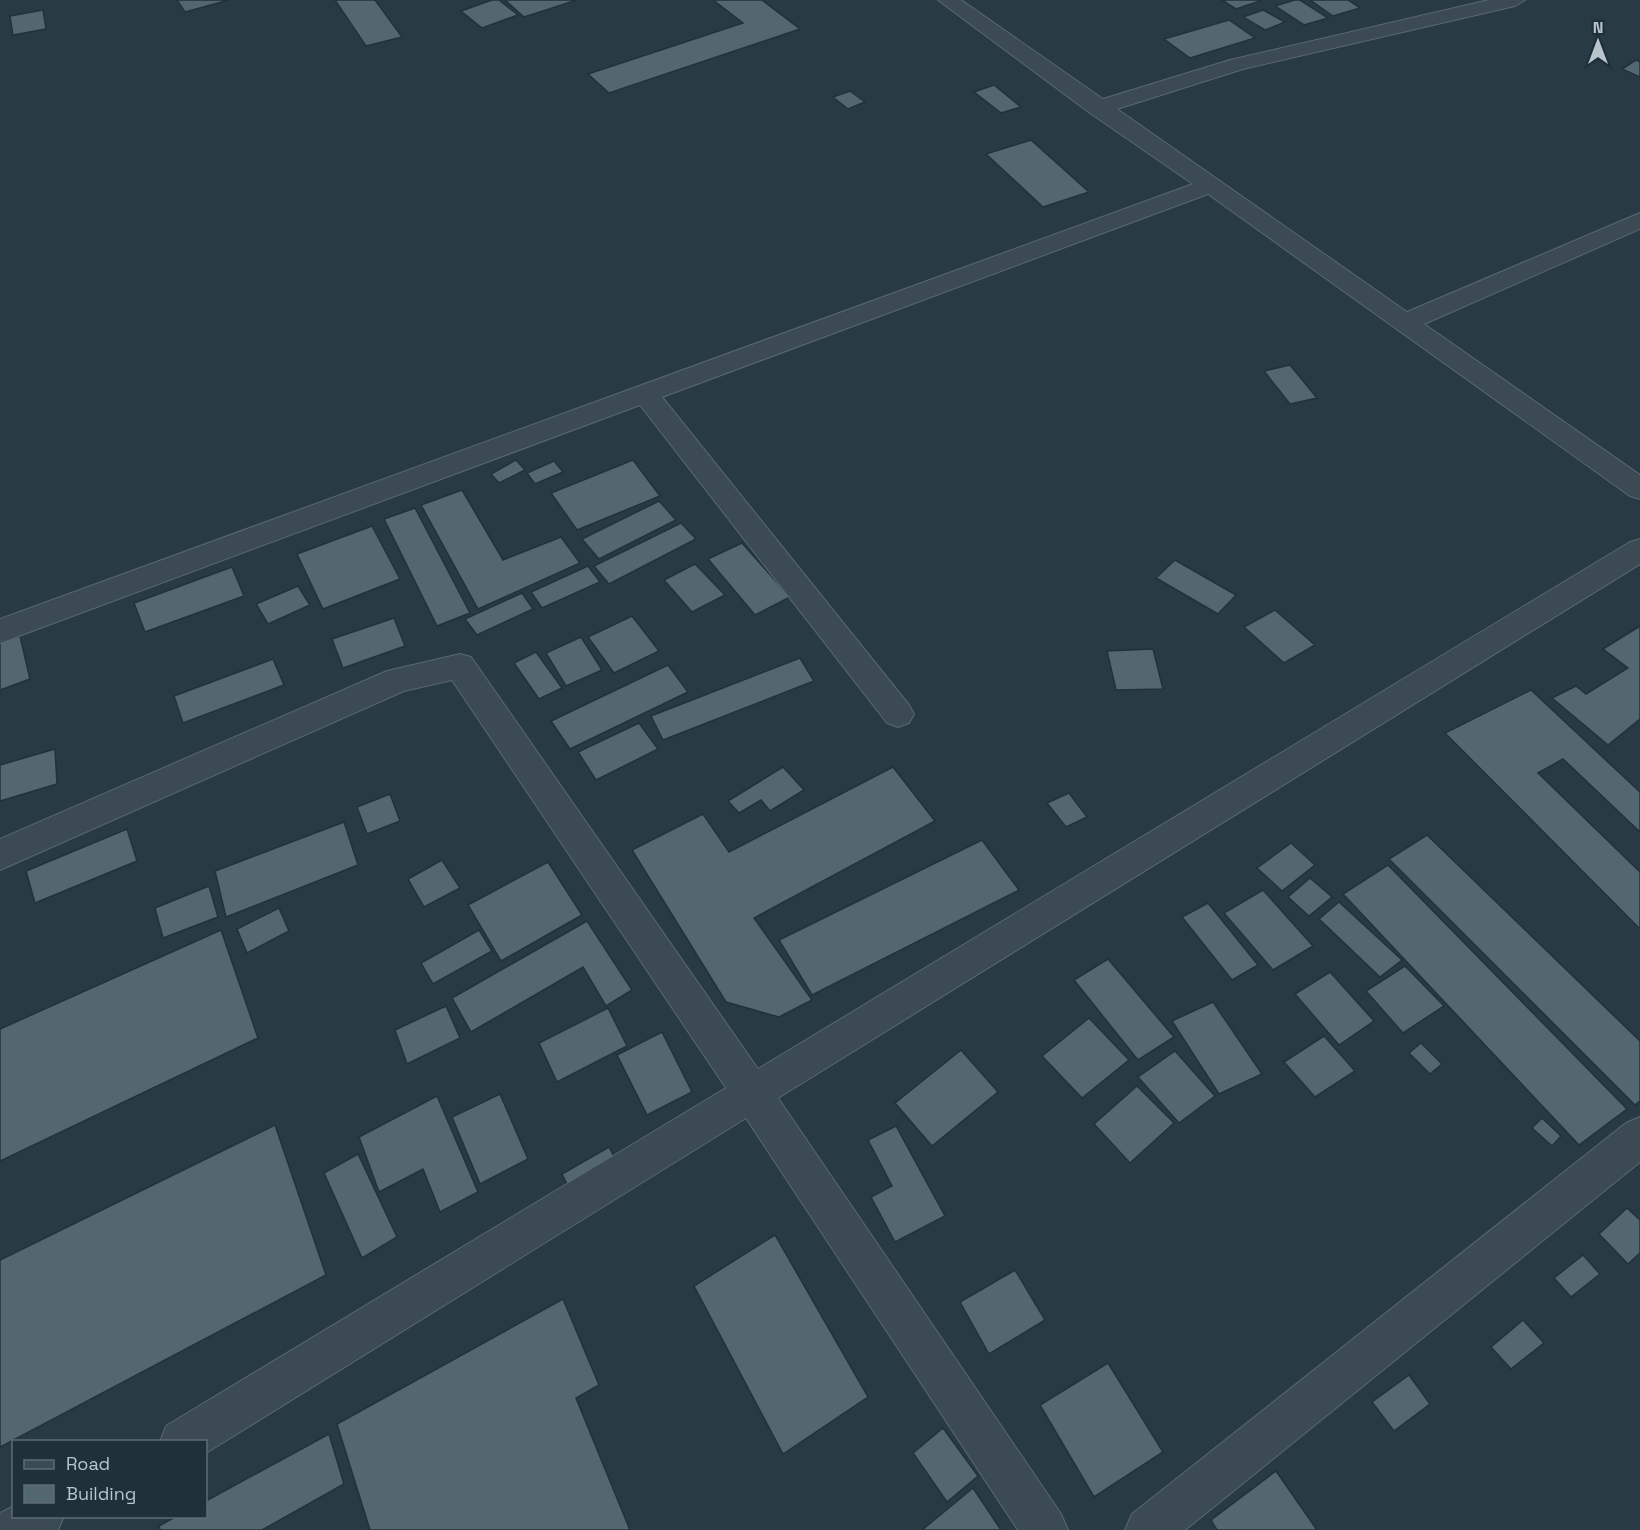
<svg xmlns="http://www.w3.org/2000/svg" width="1640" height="1530" viewBox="0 0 1640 1530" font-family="'Space Grotesk',sans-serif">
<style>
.building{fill:#536770;stroke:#23323a;stroke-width:1.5}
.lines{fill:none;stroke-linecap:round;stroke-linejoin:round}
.minor-casing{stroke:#5a6870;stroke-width:2}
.minor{fill:#3c4b53;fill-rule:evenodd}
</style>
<rect width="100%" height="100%" fill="#283a43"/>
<g class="building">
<path d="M177,0H229L185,12Z"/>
<path d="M335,0H375L402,37L366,46Z"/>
<path d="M492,0H499L518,15L482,28L461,11Z"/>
<path d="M505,0H577L524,17Z"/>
<path d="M713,0H762L800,29L609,93L588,74L743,23Z"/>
<path d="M1222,0H1259L1260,1L1236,9Z"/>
<path d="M1295,0H1300L1328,18L1304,25L1275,6Z"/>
<path d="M1310,0H1348L1360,8L1333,16Z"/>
<path d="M43,10L46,29L13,35L10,16Z"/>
<path d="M1263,10L1285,22L1265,30L1243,17Z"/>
<path d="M1229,20L1255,38L1190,58L1164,39Z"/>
<path d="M1636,60L1640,62V77L1622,69Z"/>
<path d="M994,85L1021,107L1001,113L974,92Z"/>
<path d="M850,91L865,102L848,109L833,97Z"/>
<path d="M1031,140L1089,192L1043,207L986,154Z"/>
<path d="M1290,365L1317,398L1290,404L1264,371Z"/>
<path d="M516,460L525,470L499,483L491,474Z"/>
<path d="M633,460L660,496L577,530L551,493Z"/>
<path d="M554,461L563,472L535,484L527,473Z"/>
<path d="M462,490L503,560L561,537L580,563L478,609L421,505Z"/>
<path d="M659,501L676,520L599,559L582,539Z"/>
<path d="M415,508L470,613L437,626L384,519Z"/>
<path d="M681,523L696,539L609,584L594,566Z"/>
<path d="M372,526L400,579L323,609L297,554Z"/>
<path d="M742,543L790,597L755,615L708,559Z"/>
<path d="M1175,560L1236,595L1218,614L1156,578Z"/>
<path d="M695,564L725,595L692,612L664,580Z"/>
<path d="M588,566L600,582L542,608L531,592Z"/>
<path d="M232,567L244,596L145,632L134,603Z"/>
<path d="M298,586L310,605L268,624L256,604Z"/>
<path d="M522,593L533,609L477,635L465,619Z"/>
<path d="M1275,610L1315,645L1284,663L1244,627Z"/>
<path d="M632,616L659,651L614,673L588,637Z"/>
<path d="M394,618L405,646L343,668L332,639Z"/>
<path d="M1640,626V719L1608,745L1552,698L1576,686L1586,694L1628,668L1603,649Z"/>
<path d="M20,636L30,679L0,690V642Z"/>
<path d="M581,637L602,670L566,686L546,653Z"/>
<path d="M1153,649L1163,689L1116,690L1107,651Z"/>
<path d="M536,652L562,688L539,699L514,663Z"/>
<path d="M800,658L814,681L663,740L651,716Z"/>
<path d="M273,659L284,685L183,723L174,696Z"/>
<path d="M668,665L688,692L570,749L551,721Z"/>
<path d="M1531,690L1640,792V832L1563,759L1538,773L1640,872V929L1445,733Z"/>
<path d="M639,723L658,749L596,780L578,752Z"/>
<path d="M55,749L57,784L0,801V765Z"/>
<path d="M783,767L804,790L770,811L761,800L739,813L728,801Z"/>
<path d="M893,767L935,821L754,918L812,1000L779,1017L726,1002L632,850L703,814L729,852Z"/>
<path d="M1069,793L1087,817L1066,827L1047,803Z"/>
<path d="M390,794L400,821L367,834L357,807Z"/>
<path d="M344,822L358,865L226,917L215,871Z"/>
<path d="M127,829L137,861L35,903L26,871Z"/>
<path d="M1427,835L1640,1041V1101L1635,1105L1389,859Z"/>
<path d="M982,840L1019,890L812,995L779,940Z"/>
<path d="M1291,843L1315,865L1282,891L1257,868Z"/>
<path d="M442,860L460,888L424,907L408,879Z"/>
<path d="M548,862L582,915L501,961L468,905Z"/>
<path d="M1388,865L1627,1109L1579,1145L1343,894Z"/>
<path d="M1310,878L1332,897L1309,916L1288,897Z"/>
<path d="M209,886L218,917L163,938L155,908Z"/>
<path d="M1263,890L1313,946L1273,970L1224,913Z"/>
<path d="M1339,902L1402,960L1380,977L1319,919Z"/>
<path d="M1208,903L1258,965L1232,980L1182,917Z"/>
<path d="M279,908L289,931L247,953L237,929Z"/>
<path d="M587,921L632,990L606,1006L583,967L471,1032L452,998Z"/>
<path d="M221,930L258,1038L0,1161V1029Z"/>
<path d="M479,930L492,951L433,984L421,963Z"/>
<path d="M1108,959L1174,1037L1138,1060L1074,980Z"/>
<path d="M1405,966L1444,1006L1403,1033L1366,991Z"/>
<path d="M1330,972L1374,1021L1339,1045L1295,994Z"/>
<path d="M1213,1002L1262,1074L1219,1094L1172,1021Z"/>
<path d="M446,1006L460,1038L407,1064L395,1030Z"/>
<path d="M608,1008L627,1046L557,1082L539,1043Z"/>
<path d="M1089,1018L1129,1060L1082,1098L1042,1056Z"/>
<path d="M662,1032L692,1092L647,1115L617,1055Z"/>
<path d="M1324,1036L1355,1071L1315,1097L1284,1062Z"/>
<path d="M1421,1043L1442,1064L1430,1074L1409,1053Z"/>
<path d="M961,1050L998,1092L932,1146L895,1103Z"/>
<path d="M1175,1051L1215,1096L1179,1123L1138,1077Z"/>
<path d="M1137,1086L1174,1123L1130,1163L1094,1124Z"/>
<path d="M500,1094L528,1159L480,1184L452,1117Z"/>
<path d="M437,1096L478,1192L440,1212L423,1169L379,1192L359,1137Z"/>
<path d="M1542,1118L1561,1136L1552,1146L1532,1128Z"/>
<path d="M275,1125L326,1275L0,1447V1260Z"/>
<path d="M896,1126L945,1216L895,1242L871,1197L892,1186L868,1140Z"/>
<path d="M609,1147L619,1166L571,1192L562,1174Z"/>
<path d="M358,1154L397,1237L362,1258L324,1173Z"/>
<path d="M1627,1208L1640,1220V1253L1628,1264L1599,1234Z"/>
<path d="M775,1235L868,1397L783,1454L694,1286Z"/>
<path d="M1583,1255L1600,1274L1571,1297L1554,1278Z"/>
<path d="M1015,1270L1045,1320L989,1354L960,1302Z"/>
<path d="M563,1299L599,1385L576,1398L630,1530H370L337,1424Z"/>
<path d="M1523,1320L1544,1343L1511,1369L1491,1347Z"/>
<path d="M1108,1363L1163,1452L1094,1497L1040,1405Z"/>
<path d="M1409,1375L1430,1404L1394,1431L1372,1402Z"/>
<path d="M943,1428L978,1476L947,1502L913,1453Z"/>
<path d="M329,1434L344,1484L262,1530H160L159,1526L177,1516H206V1501Z"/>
<path d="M1276,1471L1317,1530H1217L1211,1520Z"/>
<path d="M973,1488L1001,1530H922Z"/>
</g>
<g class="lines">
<defs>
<g id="minor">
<path d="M938,0H961L1103,99L1230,60L1489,0H1525L1515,6L1243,69L1117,109L1407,312L1640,213V229L1424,324L1640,475V499L1630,496L1208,194L662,397L909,705L914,714L909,723L898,727L887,723L640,405L0,643V619L1193,184L1090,113Z"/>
<path d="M1640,539V564L778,1098L1061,1514L1068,1530H1018L746,1118L206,1453V1442H160L166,1426L726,1088L452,680L404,691L0,870V839L387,671L460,654L471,657L758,1069L1630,542Z"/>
<path d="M1640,1117V1162L1185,1530H1125L1132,1514L1626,1123Z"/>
<path d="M14,1506V1516H64L58,1530H0V1513Z"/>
</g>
</defs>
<use href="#minor" class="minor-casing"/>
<use href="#minor" class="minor"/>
</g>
<rect x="12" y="1440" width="195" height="78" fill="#203039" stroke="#5d6c74" stroke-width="1.5"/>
<rect x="24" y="1460" width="30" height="9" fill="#3c4b53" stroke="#5d6c74" stroke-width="1.5"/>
<text x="66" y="1470" font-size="18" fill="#b9c5cd">Road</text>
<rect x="24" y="1485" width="30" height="18" fill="#536770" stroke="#5d6c74" stroke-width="1.5"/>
<text x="66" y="1500" font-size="18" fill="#b9c5cd">Building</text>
<g transform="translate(1598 42)" stroke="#203039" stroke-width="4.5" paint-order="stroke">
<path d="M0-4.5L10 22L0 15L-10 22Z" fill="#b9c5cd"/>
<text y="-9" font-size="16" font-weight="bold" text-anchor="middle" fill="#b9c5cd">N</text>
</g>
</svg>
